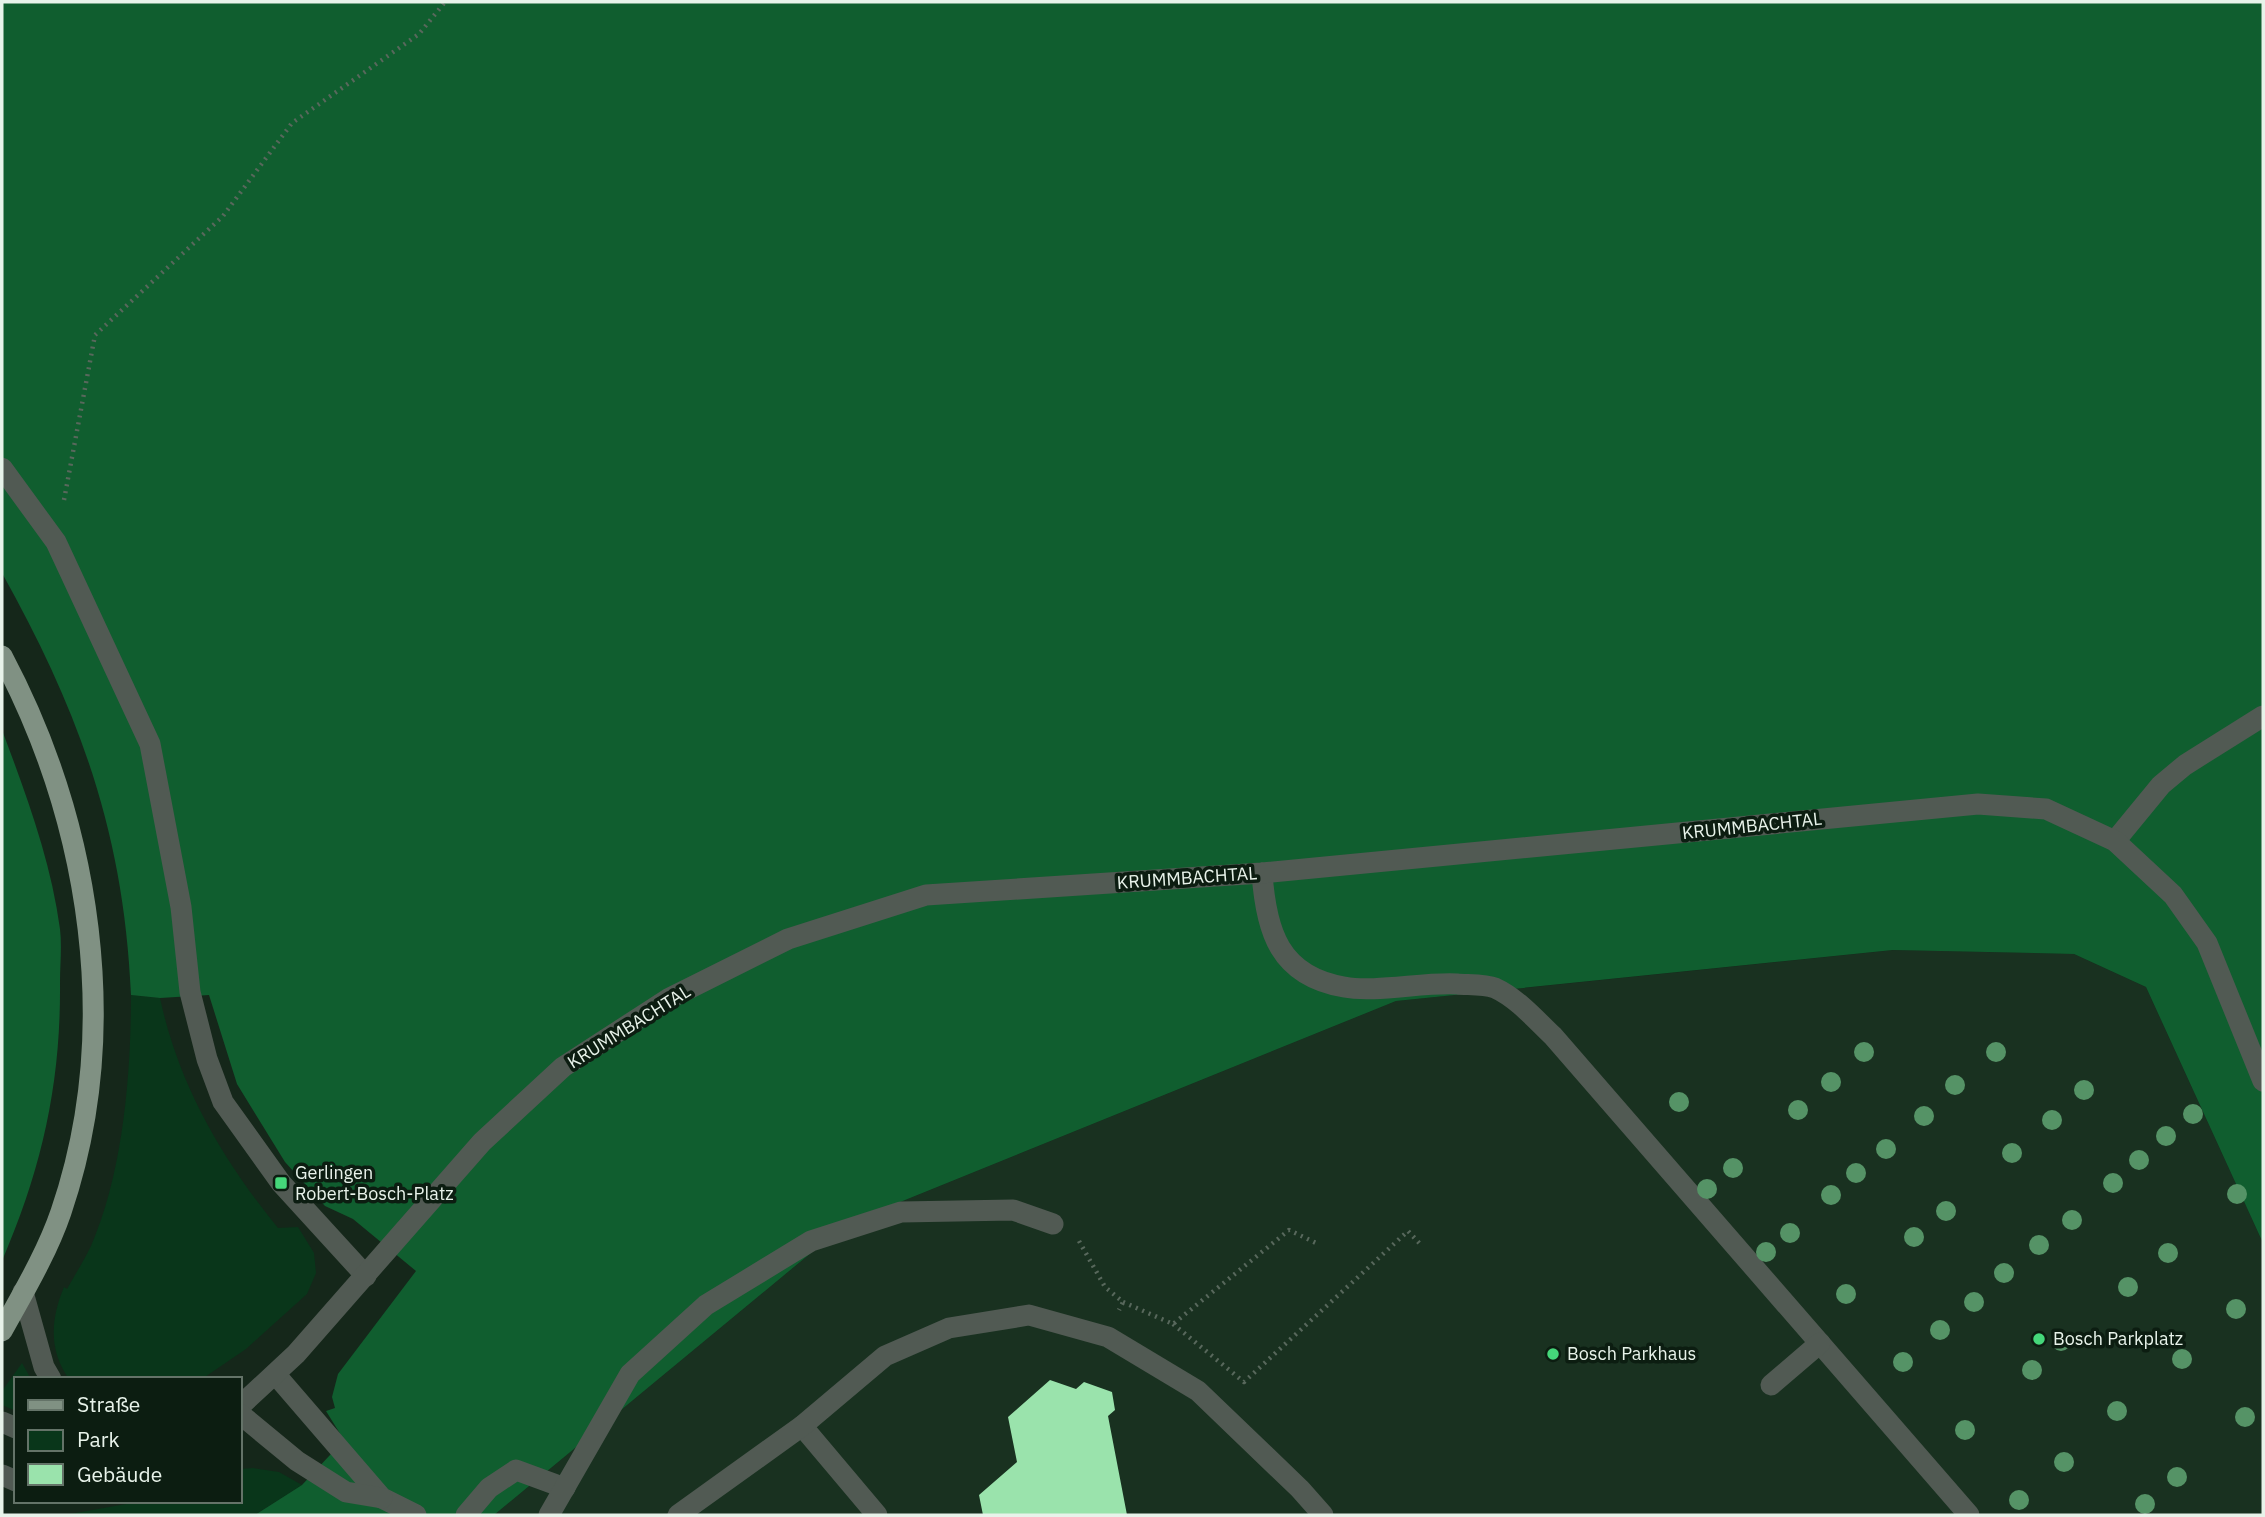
<svg xmlns="http://www.w3.org/2000/svg" width="2265" height="1517" viewBox="0 0 2265 1517" font-family="'IBM Plex Sans',sans-serif">
<style>
.built{fill:#193120}
.green{fill:#09361a}
.forest{fill:#105e2f}
.building{fill:#9ae3ac}
.lines{fill:none;stroke-linecap:round;stroke-linejoin:round}
.path{stroke:#58685c;stroke-width:4.5;stroke-dasharray:2 5;stroke-linecap:butt}
.minor{stroke:#515a53;stroke-width:21}
.major{stroke:#809183;stroke-width:21}
.tree{fill:#559366}
.poi-dot{fill:#45d77a;stroke:#0c1d11;stroke-width:2.5}
.labels{text-anchor:middle;stroke-width:7;stroke-linejoin:round;paint-order:stroke}
.street-label{font-size:18px;fill:#e8f3ea;stroke:#0c1d11}
.poi-label{font-size:18px;fill:#e8f3ea;stroke:#0c1d11;text-anchor:start}
</style>
<rect width="100%" height="100%" fill="#15271a"/>
<path class="built" d="M1894,950L2074,954L2146,987L2263,1243V1515H494L846,1224L1396,1001Z"/>
<g class="green">
<path d="M131,995L160,998C179,1086 222,1159 278,1228L298,1227L314,1253L316,1273L307,1294L246,1349L202,1379H69C48,1350 51,1318 64,1287L67,1289C75,1275 84,1260 91,1246C123,1172 131,1075 131,995Z"/>
<path d="M22,1363L31,1379H16V1411L2,1405V1391Z"/>
<path d="M253,1468L279,1472L302,1485L255,1515H2L70,1514L143,1501H240V1469Z"/>
</g>
<g class="forest">
<path d="M2,2H2263V1243L2146,987L2074,954L1893,950L1396,1001L846,1224L494,1515H255L302,1485L344,1440L326,1411L335,1408L332,1397L338,1374L416,1271L353,1219L325,1206L285,1162L237,1084L209,995L160,998L131,995C124,834 80,713 2,573Z"/>
<path d="M2,730C26,794 51,861 60,929C62,946 60,965 60,982C61,1084 42,1168 2,1261Z"/>
</g>
<path class="building" d="M1050,1380L1076,1389L1084,1382L1112,1392L1115,1410L1108,1416L1127,1515H983L979,1495L1017,1462L1008,1417Z"/>
<g class="lines">
<g class="path">
<path d="M64,500L95,335L223,216L292,123L419,34L445,2"/>
<path d="M1079,1241L1105,1287L1123,1302L1119,1310"/>
<path d="M1123,1302L1173,1324L1289,1230L1316,1243"/>
<path d="M1173,1324L1244,1382L1408,1231L1422,1246"/>
</g>
<g class="minor">
<path d="M2,468L56,542L150,744L181,907L190,992L207,1059L223,1102L281,1183L366,1276"/>
<path d="M2115,841L2161,785L2185,765L2263,716"/>
<path d="M1262,873C1266,931 1279,976 1344,987C1375,993 1423,982 1457,984C1468,985 1485,984 1495,988C1517,998 1536,1020 1553,1036L1969,1515"/>
<path d="M23,1292L44,1367L51,1379"/>
<path d="M276,1375L382,1498L416,1515"/>
<path d="M1771,1385L1820,1343"/>
<path d="M240,1406L296,1354L482,1142L563,1067L668,999L788,939L926,895L1262,873L1978,804L2046,809L2115,841L2173,895L2207,943L2263,1081"/>
<path d="M240,1414L297,1461L346,1492L382,1498"/>
<path d="M2,1422L16,1428"/>
<path d="M802,1426L877,1515"/>
<path d="M2,1475L16,1481"/>
<path d="M466,1515L489,1488L516,1470L565,1488"/>
<path d="M549,1515L630,1374L706,1305L811,1241L901,1212L1013,1210L1053,1224"/>
<path d="M678,1515L802,1426L885,1356L949,1328L1029,1315L1108,1337L1198,1391L1300,1489L1323,1515"/>
</g>
<path class="major" d="M2,656C91,824 123,1030 61,1212C47,1253 23,1293 2,1331"/>
</g>
<g class="tree">
<circle cx="1864" cy="1052" r="10"/>
<circle cx="1996" cy="1052" r="10"/>
<circle cx="1831" cy="1082" r="10"/>
<circle cx="1955" cy="1085" r="10"/>
<circle cx="2084" cy="1090" r="10"/>
<circle cx="1679" cy="1102" r="10"/>
<circle cx="1798" cy="1110" r="10"/>
<circle cx="2193" cy="1114" r="10"/>
<circle cx="1924" cy="1116" r="10"/>
<circle cx="2052" cy="1120" r="10"/>
<circle cx="2166" cy="1136" r="10"/>
<circle cx="1886" cy="1149" r="10"/>
<circle cx="2012" cy="1153" r="10"/>
<circle cx="2139" cy="1160" r="10"/>
<circle cx="1733" cy="1168" r="10"/>
<circle cx="1856" cy="1173" r="10"/>
<circle cx="2113" cy="1183" r="10"/>
<circle cx="1707" cy="1189" r="10"/>
<circle cx="2237" cy="1194" r="10"/>
<circle cx="1831" cy="1195" r="10"/>
<circle cx="1946" cy="1211" r="10"/>
<circle cx="2072" cy="1220" r="10"/>
<circle cx="1790" cy="1233" r="10"/>
<circle cx="1914" cy="1237" r="10"/>
<circle cx="2039" cy="1245" r="10"/>
<circle cx="1766" cy="1252" r="10"/>
<circle cx="2168" cy="1253" r="10"/>
<circle cx="2004" cy="1273" r="10"/>
<circle cx="2128" cy="1287" r="10"/>
<circle cx="1846" cy="1294" r="10"/>
<circle cx="1974" cy="1302" r="10"/>
<circle cx="2236" cy="1309" r="10"/>
<circle cx="1940" cy="1330" r="10"/>
<circle cx="2061" cy="1341" r="10"/>
<circle cx="2182" cy="1359" r="10"/>
<circle cx="1903" cy="1362" r="10"/>
<circle cx="2032" cy="1370" r="10"/>
<circle cx="2117" cy="1411" r="10"/>
<circle cx="2245" cy="1417" r="10"/>
<circle cx="1965" cy="1430" r="10"/>
<circle cx="2064" cy="1462" r="10"/>
<circle cx="2177" cy="1477" r="10"/>
<circle cx="2019" cy="1500" r="10"/>
<circle cx="2145" cy="1504" r="10"/>
</g>
<g class="poi-dot">
<rect x="274" y="1176" width="14" height="14" rx="3.5"/>
<circle cx="2039" cy="1339" r="7"/>
<circle cx="1553" cy="1354" r="7"/>
</g>
<g class="labels">
<g class="street-label">
<text transform="translate(1752 826) rotate(-6)" y="6">KRUMMBACHTAL</text>
<text transform="translate(1187 878) rotate(-4)" y="6">KRUMMBACHTAL</text>
<text transform="translate(629 1027) rotate(-32)" y="6">KRUMMBACHTAL</text>
</g>
<g class="poi-label">
<text x="295" y="1179">Gerlingen<tspan x="295" dy="21">Robert-Bosch-Platz</tspan></text>
<text x="2053" y="1345">Bosch Parkplatz</text>
<text x="1567" y="1360">Bosch Parkhaus</text>
</g>
</g>
<rect width="2265" height="1517" fill="none" stroke="#e8f3ea" stroke-width="7"/>
<rect x="14" y="1377" width="228" height="126" fill="#0c1d11" stroke="#647368" stroke-width="2"/>
<rect x="28" y="1400" width="35" height="10" fill="#809183" stroke="#647368" stroke-width="2"/>
<text x="77" y="1412" font-size="21" fill="#e8f3ea">Straße</text>
<rect x="28" y="1430" width="35" height="21" fill="#09361a" stroke="#647368" stroke-width="2"/>
<text x="77" y="1447" font-size="21" fill="#e8f3ea">Park</text>
<rect x="28" y="1464" width="35" height="21" fill="#9ae3ac" stroke="#647368" stroke-width="2"/>
<text x="77" y="1482" font-size="21" fill="#e8f3ea">Gebäude</text>
</svg>
